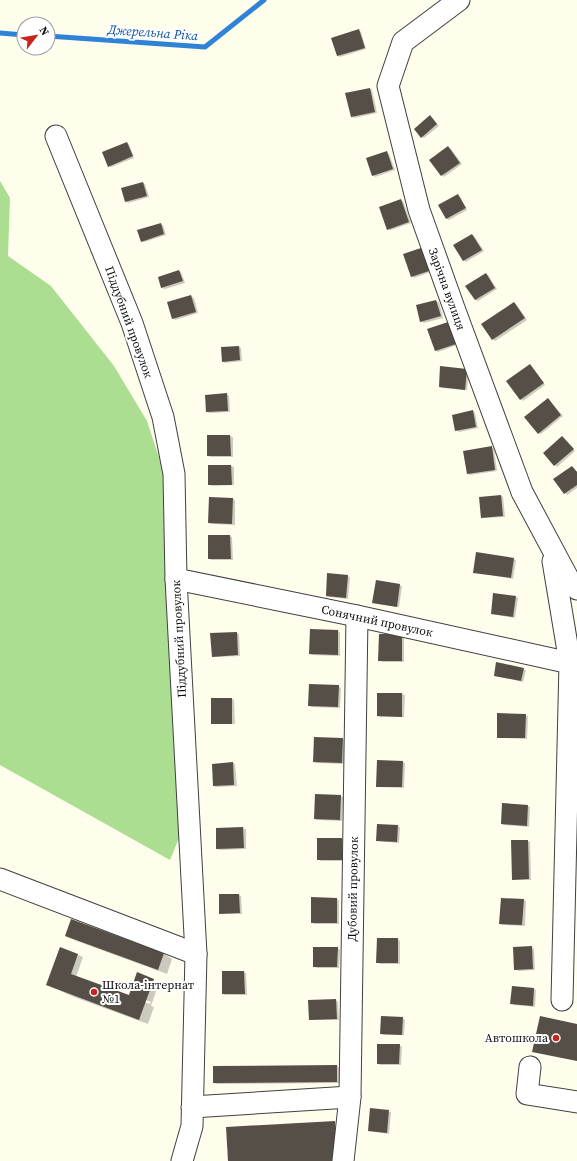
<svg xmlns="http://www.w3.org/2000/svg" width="577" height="1161" viewBox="0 0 577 1161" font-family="'Source Serif 4',serif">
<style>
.forest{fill:#acde91}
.shadow{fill:#0003}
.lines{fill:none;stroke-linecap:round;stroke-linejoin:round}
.stream{stroke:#2f83d6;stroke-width:5}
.building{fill:#564f48}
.minor-casing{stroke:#404040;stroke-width:23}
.minor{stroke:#fff;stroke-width:21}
.poi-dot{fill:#c6251c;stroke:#fff;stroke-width:1.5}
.labels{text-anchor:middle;stroke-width:4;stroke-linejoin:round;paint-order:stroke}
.street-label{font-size:12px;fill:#0d0d0d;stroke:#fff}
.poi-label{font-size:12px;fill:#0d0d0d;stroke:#fff;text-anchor:start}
.water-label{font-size:13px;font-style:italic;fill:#0e54a6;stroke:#fff}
</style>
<rect width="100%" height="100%" fill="#fffdec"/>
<path class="forest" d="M0,181L10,198L8,256L51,286L114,366L147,421L167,482L182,831L170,860L0,765Z"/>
<g class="shadow">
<path d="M359,30L361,32L366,49L340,57L338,56Z"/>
<path d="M370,89L372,90L377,113L354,118L352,117Z"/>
<path d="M432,118L439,126L424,138L422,137Z"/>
<path d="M127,143L129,144L134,158L111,167L109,166Z"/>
<path d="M448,148L451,149L462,164L444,177L431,160Z"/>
<path d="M386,152L389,154L395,170L375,177L373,175Z"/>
<path d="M143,183L145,184L149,197L128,203L126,201Z"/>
<path d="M458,196L460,197L467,210L449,220L447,219L440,206Z"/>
<path d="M401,200L403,201L411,223L391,230L388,229Z"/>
<path d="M160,224L163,225L166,235L144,242L142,241Z"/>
<path d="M472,235L475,237L484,251L466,262L463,260Z"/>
<path d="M405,255L433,271L414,278L412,276Z"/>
<path d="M179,271L181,272L185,283L165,289L162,288L159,277Z"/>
<path d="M486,274L488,275L497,289L478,301L475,300Z"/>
<path d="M191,296L194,298L198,313L175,320L173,318Z"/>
<path d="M436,301L439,302L443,318L424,323L421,321Z"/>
<path d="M514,303L516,304L527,320L495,341L493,339L483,324Z"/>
<path d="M451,325L457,345L438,352L435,350L429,330Z"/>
<path d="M239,347L241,348L242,361L225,363L223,361Z"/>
<path d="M530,365L545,385L523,401L521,399L508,381Z"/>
<path d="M469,371L467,390L442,388L440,387Z"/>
<path d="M227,394L229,396L230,412L210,413L207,412Z"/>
<path d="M548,399L563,416L541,434L539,433Z"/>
<path d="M473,411L475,413L478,428L459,432L456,430Z"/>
<path d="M208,436H230L233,437V457H211L208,456Z"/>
<path d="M564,438L575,451L557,467L544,453Z"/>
<path d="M491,447L494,449L497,471L470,475L467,473Z"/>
<path d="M209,466H231L234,467V485L212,486L209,484Z"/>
<path d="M572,467L577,472V488L567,495L554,480Z"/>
<path d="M501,496L503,497L505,517L484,518L482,517L480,498Z"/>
<path d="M233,499L235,500V525L212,524L209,523Z"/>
<path d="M230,536L232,537L233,560H211L209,558Z"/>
<path d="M513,559L516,560L513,579L474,572Z"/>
<path d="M347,576L350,577L348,599L329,597L327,596Z"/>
<path d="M399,585L402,586L399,607L374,603Z"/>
<path d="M515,597L518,598L515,618L492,614Z"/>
<path d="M338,631L340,632V656L312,655L310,654Z"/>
<path d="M236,633L239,634L240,656L215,657L212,656Z"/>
<path d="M380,635L404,637V662H382L380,660Z"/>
<path d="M523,669L526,670L523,682L497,676Z"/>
<path d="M338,686L341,688L340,708L311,707L309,705Z"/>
<path d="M378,694H402L405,695L404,717H380L378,716Z"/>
<path d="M232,699L234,700L235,724H214L212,723Z"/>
<path d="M525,715L528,716L527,739L500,738L498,737Z"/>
<path d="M343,739L345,740L344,764L316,763L314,761Z"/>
<path d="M403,762L405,763L404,788L379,787L377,786Z"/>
<path d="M233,763L235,764L237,786L216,787L214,786Z"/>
<path d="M340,796L343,797L342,821L317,820L315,819Z"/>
<path d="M528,806L530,807L529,827L504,825L502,824Z"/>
<path d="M398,826L400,828L399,843L379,841L377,840Z"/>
<path d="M243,828L246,829V849L220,850L217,849V829Z"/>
<path d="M341,839L344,840V861H321L318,859Z"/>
<path d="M528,841L530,842L531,880H515L513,879Z"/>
<path d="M239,895L241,896L242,914H222L220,913Z"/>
<path d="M336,899L339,900V924H314L312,922Z"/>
<path d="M523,900L526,901L525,926L503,925L500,924Z"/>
<path d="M72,920L164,954L172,959L167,974L74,940L66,936Z"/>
<path d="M398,939L400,941V964H380L377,962Z"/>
<path d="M531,947L534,949L535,970L518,971L515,969Z"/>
<path d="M60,948L83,957L76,977L150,1004L151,1002L134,996L137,974L159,983L151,1006L154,1007L148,1024L74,997L47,985Z"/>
<path d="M338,948L340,950L339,968H317L314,966Z"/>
<path d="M223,972H244L246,973L247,995H225L223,994Z"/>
<path d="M534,989L536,990L535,1007L514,1005L511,1003Z"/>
<path d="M336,1000L338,1002L339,1020H312L310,1019Z"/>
<path d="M403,1018L405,1020L404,1035H383L381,1033Z"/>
<path d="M399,1045L402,1047L401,1065H380L378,1063Z"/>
<path d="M337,1066L340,1068V1083L216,1084L214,1083V1067Z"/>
<path d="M371,1109L391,1112L389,1134L369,1131Z"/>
</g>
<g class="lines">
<g class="stream">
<path d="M0,33L24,35"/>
<path d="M48,36L205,47L264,0"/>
</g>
</g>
<g class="building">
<path d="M359,29L365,48L337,56L331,38Z"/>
<path d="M370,88L375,112L351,117L345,93Z"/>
<path d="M430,115L437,124L421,138L414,129Z"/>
<path d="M127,142L133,156L108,167L102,152Z"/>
<path d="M448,146L460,163L441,176L429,160Z"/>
<path d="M387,151L393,169L372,176L366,158Z"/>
<path d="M143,182L147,196L125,202L121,188Z"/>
<path d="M458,194L466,208L446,219L438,205Z"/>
<path d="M401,199L409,222L387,230L379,207Z"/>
<path d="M161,223L164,234L141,242L137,230Z"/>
<path d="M472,234L482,250L463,261L453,245Z"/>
<path d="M424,247L432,270L411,277L403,254Z"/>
<path d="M179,270L183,281L161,288L158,277Z"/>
<path d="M486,273L495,288L475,300L465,286Z"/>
<path d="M191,295L196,312L172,319L167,302Z"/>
<path d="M436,300L441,316L420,322L416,305Z"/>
<path d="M514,302L525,318L492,340L481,324Z"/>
<path d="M448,322L456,344L435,351L427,329Z"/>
<path d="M239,346L240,360L222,362L221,347Z"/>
<path d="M530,364L544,383L520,400L506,381Z"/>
<path d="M440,366L467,369L465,390L439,387Z"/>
<path d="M227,393L228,411L206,412L205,395Z"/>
<path d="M548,398L561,415L538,434L524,417Z"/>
<path d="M473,410L476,427L455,431L452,415Z"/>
<path d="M207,435H230L231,456H207Z"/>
<path d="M562,436L574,449L554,466L543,453Z"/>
<path d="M492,446L495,470L467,474L463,451Z"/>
<path d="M208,465H231L232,485H208Z"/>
<path d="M572,466L577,472V485L564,494L553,479Z"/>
<path d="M501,495L503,516L481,518L479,497Z"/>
<path d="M209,497L233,498L232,524L208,523Z"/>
<path d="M208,535H230L231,559H208Z"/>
<path d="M476,552L514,558L511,578L473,573Z"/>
<path d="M327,573L348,575L346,598L326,596Z"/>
<path d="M376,580L400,584L397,607L372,603Z"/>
<path d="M493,593L516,596L513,617L491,614Z"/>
<path d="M310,629L338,630V655L309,654Z"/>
<path d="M237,632L238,655L212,657L210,633Z"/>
<path d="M379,634H402V661H378Z"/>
<path d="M496,662L524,668L521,681L494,676Z"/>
<path d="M309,684L339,685L338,707L308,706Z"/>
<path d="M377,693H402V717L377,716Z"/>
<rect x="211" y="698" width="21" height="26"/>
<path d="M497,713L526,714L525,738H497Z"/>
<path d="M314,737L343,738L342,763L313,762Z"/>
<path d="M377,760L403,761L402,787H376Z"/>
<path d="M233,762L234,785L213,786L212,764Z"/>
<path d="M315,794L341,795L340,820L314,819Z"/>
<path d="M502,803L528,805L527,826L501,824Z"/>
<path d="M377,824L398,825L397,842L376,841Z"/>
<path d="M243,827L244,848L216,849V828Z"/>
<rect x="317" y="838" width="25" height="22"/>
<path d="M511,840H528L529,879L512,880Z"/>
<path d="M219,894H239L240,913L219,914Z"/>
<path d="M311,897L337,898V923H311Z"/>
<path d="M501,898L524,899L522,925L499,924Z"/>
<path d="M71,919L164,953L158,970L65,936Z"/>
<path d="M377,938H398V963H376Z"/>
<path d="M532,946L533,969L514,970L513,947Z"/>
<path d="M60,947L78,954L71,974L129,995L137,972L154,979L139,1020L46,985Z"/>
<path d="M313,947H338L337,967H313Z"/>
<path d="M222,971H244L245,994H222Z"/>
<path d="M512,986L534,988L533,1006L510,1004Z"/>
<path d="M336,999L337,1019L309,1020L308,1000Z"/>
<path d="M381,1016L403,1017L402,1035L380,1034Z"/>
<path d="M540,1016L577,1024V1061L532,1052Z"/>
<path d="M377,1044H400L399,1064H377Z"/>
<path d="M337,1065V1082L213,1083V1066Z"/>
<path d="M370,1108L389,1110L387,1133L368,1131Z"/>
<path d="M335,1121L337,1161H228L226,1127Z"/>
</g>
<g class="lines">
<defs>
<g id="minor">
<path d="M459,0L403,42L388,86L419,210L454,308L522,492L568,578L577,589"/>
<path d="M56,136L132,323L163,417L174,474L176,579L196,954L192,1126L182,1161"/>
<path d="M553,561L570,663L562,1000"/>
<path d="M176,579L357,616L570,663L577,661"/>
<path d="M0,879L196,954"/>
<path d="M530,1067L527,1094L577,1102"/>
<path d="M192,1107L350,1097"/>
<path d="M343,1161L350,1097L357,616"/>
</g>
</defs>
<use href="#minor" class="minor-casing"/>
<use href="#minor" class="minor"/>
</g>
<g class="poi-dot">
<circle cx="94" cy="992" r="4"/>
<circle cx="556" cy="1038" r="4"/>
</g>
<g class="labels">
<g class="street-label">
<text transform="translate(447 289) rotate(70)" y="4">Зарічна вулиця</text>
<text transform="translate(129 322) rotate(70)" y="4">Піддубний провулок</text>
<text transform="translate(377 621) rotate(12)" y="4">Сонячний провулок</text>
<text transform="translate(179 639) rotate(-93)" y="4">Піддубний провулок</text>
<text transform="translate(353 889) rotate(-89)" y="4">Дубовий провулок</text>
</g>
<g class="poi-label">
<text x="102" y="989">Школа-інтернат<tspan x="102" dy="14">№1</tspan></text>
<text x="548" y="1042" text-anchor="end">Автошкола</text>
</g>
<g class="water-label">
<text transform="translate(153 32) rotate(4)" y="5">Джерельна Ріка</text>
</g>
</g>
<g transform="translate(36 36) rotate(59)"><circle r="19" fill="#ffffff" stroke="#9e9e9e"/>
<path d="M0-3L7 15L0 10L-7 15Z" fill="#c6251c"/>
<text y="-6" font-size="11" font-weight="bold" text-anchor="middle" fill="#0d0d0d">N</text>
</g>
</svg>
